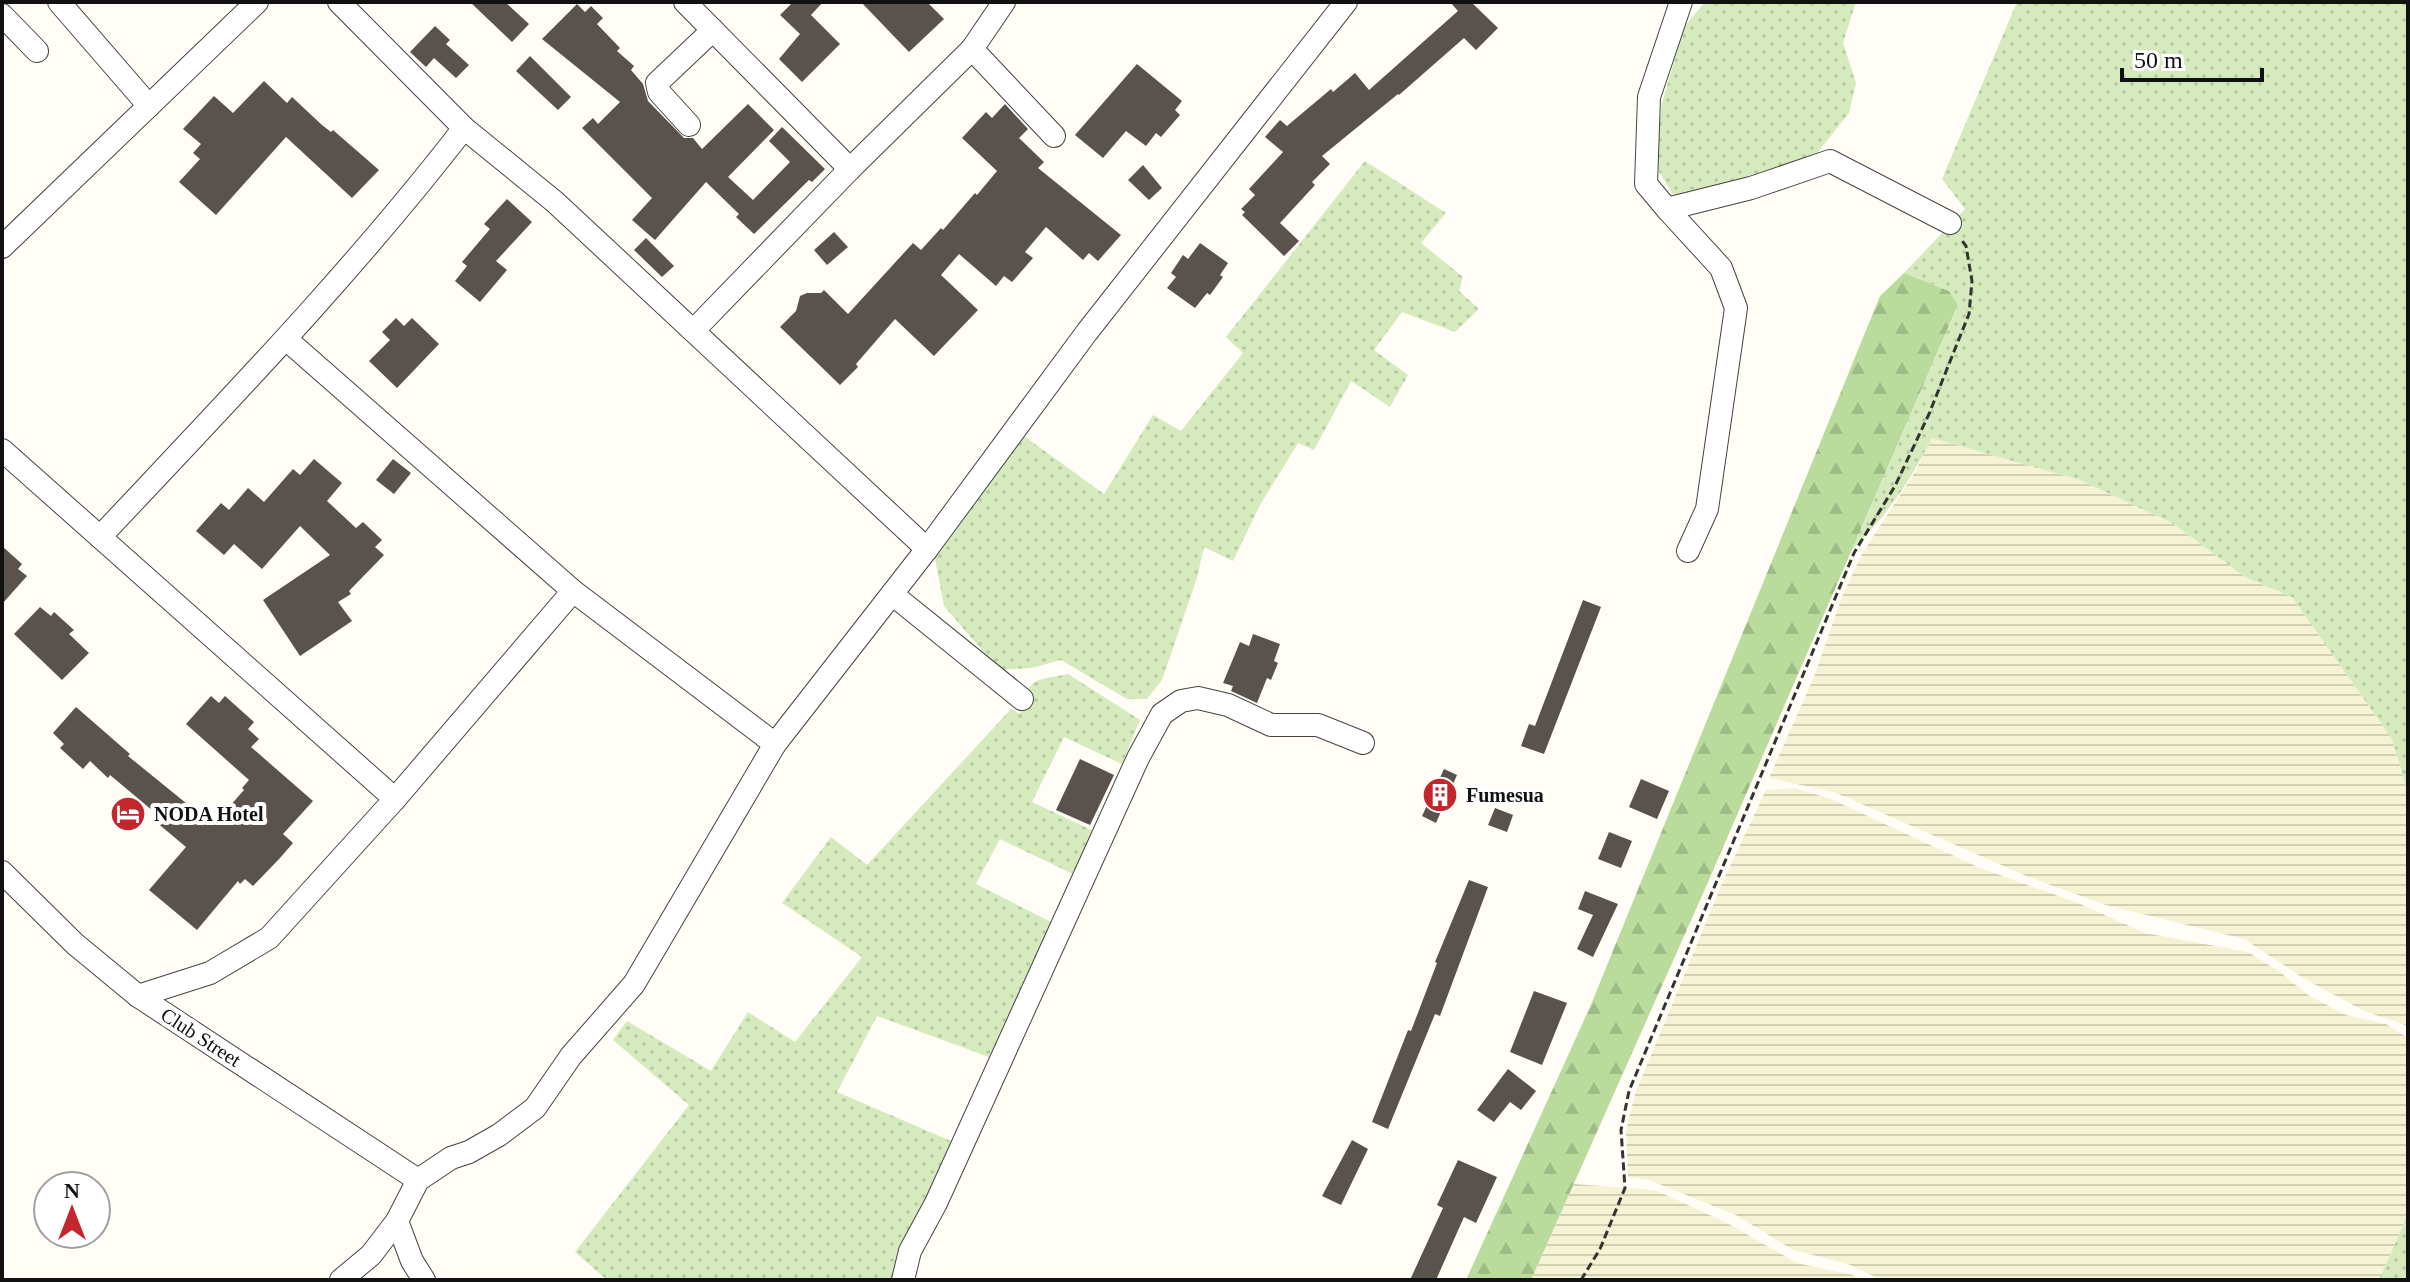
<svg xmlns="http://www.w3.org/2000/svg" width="2410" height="1282" viewBox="0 0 2410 1282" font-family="'Times New Roman',serif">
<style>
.farmland{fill:url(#farmland-rules)}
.grass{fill:url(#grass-dots)}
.forest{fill:url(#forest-firs)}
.building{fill:#5a524d}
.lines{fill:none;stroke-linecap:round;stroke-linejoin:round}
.minor-casing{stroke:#444;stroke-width:24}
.path{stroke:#333;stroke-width:3;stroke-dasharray:8 4;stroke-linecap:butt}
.minor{stroke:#fff;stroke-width:22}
.labels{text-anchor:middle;stroke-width:8;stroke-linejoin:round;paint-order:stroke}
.poi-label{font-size:20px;font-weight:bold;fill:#111;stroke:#fff;text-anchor:start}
.street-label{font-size:20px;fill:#111;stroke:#fff}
</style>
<defs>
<pattern id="farmland-rules" width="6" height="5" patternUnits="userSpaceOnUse" patternTransform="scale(2)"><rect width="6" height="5" fill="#f6f3d4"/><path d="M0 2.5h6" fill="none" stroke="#d2cfb5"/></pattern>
<pattern id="grass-dots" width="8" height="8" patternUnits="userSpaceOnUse" patternTransform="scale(2)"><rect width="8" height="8" fill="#d5ebbd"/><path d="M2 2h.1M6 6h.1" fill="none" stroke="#b6c8a1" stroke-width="1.8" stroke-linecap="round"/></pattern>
<pattern id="forest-firs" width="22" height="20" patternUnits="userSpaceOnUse" patternTransform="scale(2)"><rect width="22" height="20" fill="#b9dc9c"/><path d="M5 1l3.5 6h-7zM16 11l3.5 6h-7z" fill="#9ebc85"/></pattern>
</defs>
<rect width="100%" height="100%" fill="#fffdf5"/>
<g class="farmland">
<path d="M1932,438L2080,480L2172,523L2245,577L2292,597L2392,739L2408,792V1026L2364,1011L2305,979L2244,939L2106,905L2031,878L1834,792L1769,778L1814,677L1843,594L1862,554L1915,472Z"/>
<path d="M1794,788L1831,799L1980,868L2078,903L2145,933L2248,952L2280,972L2308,995L2346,1015L2386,1024L2408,1038V1214L2379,1280H1882L1848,1264L1793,1250L1736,1215L1649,1180L1628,1177L1626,1131L1635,1094L1724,879L1766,790Z"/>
<path d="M1574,1184L1655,1190L1725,1222L1797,1263L1853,1275L1862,1280H1531Z"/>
</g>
<g class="grass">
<path d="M1705,2H1856L1843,43L1856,83L1849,113L1817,153L1734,184L1677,201L1655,165L1662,103L1684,27Z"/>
<path d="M2017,2H2408V792L2392,739L2292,597L2245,577L2172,523L2080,480L1932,438C1909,483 1888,514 1852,550L1958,306L1949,291L1904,273L1965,209L1942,179Z"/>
<path d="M1365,161L1446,213L1421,243L1463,277L1459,291L1479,309L1455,332L1402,312L1374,350L1408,375L1390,407L1351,381L1314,450L1298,443L1260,505L1233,561L1204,547L1197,578L1162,680L1147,699H1127L1061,660L1031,668L999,670L944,606L935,559L973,498L1024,436L1104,494L1153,415L1181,431L1243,353L1226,337Z"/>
<path d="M1068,674L1140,720L1122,764L1064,737L1032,802L1096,832L1077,876L1000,839L976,884L1051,922L989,1057L877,1016L837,1092L951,1141L899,1280H607L575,1252L689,1105L613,1040L627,1021L711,1071L748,1012L795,1042L862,957L782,903L831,837L867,865L1011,709L1020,714C1029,677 1032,681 1068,674Z"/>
<path d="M2408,1214V1280H2379Z"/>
</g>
<path class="forest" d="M1904,273L1949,291L1958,305L1705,889L1531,1280H1466L1590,1007L1880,296Z"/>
<g class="building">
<path d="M470,2H505L529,24L512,42Z"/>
<path d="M793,2H823L811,15L840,44L802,82L779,59L800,34L780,15Z"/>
<path d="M861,2H927L944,19L909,52Z"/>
<path d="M1450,2H1471L1498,28L1476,50L1464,38L1399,95L1398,94L1322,156L1330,164L1312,182L1315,185L1280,223L1299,241L1284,256L1242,215L1245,212L1241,209L1255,195L1249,189L1283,152L1265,137L1280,120L1287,126L1331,89L1333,92L1355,73L1369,90L1458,11Z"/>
<path d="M577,4L585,12L591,6L603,18L597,24L620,48L617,51L634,66L631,70L643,84L648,101L684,138H693L702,149L748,104L774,130L728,177L753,200L790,162L769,141L782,127L825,169L812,182L809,180L754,234L736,217L739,214L706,182L655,240L632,220L652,198L582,128L593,118L598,124L620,102L542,39Z"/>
<path d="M435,26L450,40L446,44L469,65L456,78L434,58L426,67L410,52Z"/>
<path d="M530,56L571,97L558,110L516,71Z"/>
<path d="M1137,64L1182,101L1175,110L1180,115L1161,137L1156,133L1146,146L1126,131L1103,158L1075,135Z"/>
<path d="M264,81L287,103L292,97L322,125L331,132L333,130L379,170L352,198L286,137L216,215L179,182L200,159L193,153L201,144L183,129L214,96L233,113Z"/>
<path d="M1005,104L1028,129L1019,138L1044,162L1038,168L1121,235L1098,261L1089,253L1083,260L1046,227L1025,252L1033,258L1012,282L1004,276L996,286L959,254L941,275L978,310L934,356L895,319L856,364L858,367L840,385L780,327L796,311L800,296L807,293H821L824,290L848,314L913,243L921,250L941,228L943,230L975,193L977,195L997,171L962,138L986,112L992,118Z"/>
<path d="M1143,165L1162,188L1149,200L1128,180Z"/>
<path d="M507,199L532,222L496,261L507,270L480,302L455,281L467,266L462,262L490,229L484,224Z"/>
<path d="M834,232L848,247L827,265L814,250Z"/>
<path d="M646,238L674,266L662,277L634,250Z"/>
<path d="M1200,243L1228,263L1220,275L1223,277L1210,295L1207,293L1195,308L1167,288L1176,277L1171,273L1183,255L1188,259Z"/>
<path d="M396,318L404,326L412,318L439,344L397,388L369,361L390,340L382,332Z"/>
<path d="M314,459L342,483L327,501L356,528L363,522L382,540L375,547L384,555L349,591L351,594L338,602L352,621L300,656L263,600L330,555L300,526L262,569L234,544L224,555L196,531L221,503L229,510L248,488L264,502L293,469L300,475Z"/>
<path d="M393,459L411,473L394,494L376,480Z"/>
<path d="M2,546L22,564L18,569L27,576L2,604Z"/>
<path d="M1583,600L1601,607L1544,754L1521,746L1529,724L1535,726Z"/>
<path d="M40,607L51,616L54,612L74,630L69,634L89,653L62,680L14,634Z"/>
<path d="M1253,634L1280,644L1274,661L1278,663L1271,680L1267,678L1257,703L1231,691L1233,686L1223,683L1240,642L1249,646Z"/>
<path d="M211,696L219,703L225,696L254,722L248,729L259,739L251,747L313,801L283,834L293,843L280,858L253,886L245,879L240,884L238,881L197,930L149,890L186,847L155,821L159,816L110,775L108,778L90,761L83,769L60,748L64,744L53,733L76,707L130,754L128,756L213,825L244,790L242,788L249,780L186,724Z"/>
<path d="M1080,759L1114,775L1090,825L1056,810Z"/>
<path d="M1444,769L1457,775L1436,823L1422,816Z"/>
<path d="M1641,779L1669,791L1657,819L1629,807Z"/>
<path d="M1495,808L1513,815L1507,832L1488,825Z"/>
<path d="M1609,832L1632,841L1621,868L1598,859Z"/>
<path d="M1469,880L1488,887L1440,1016L1435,1014L1388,1129L1372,1122L1408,1030L1411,1031L1437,963L1435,962Z"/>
<path d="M1585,891L1618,904L1593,957L1577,949L1593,915L1578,909Z"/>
<path d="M1534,991L1567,1003L1542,1065L1510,1052Z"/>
<path d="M1508,1069L1536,1091L1521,1110L1510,1102L1494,1122L1477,1110Z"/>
<path d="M1352,1140L1368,1149L1341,1205L1322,1196Z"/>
<path d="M1458,1160L1497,1177L1476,1223L1464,1217L1436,1280H1410L1443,1208L1437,1205Z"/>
</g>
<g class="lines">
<defs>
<g id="minor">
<path d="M59,2L149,106"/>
<path d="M339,2L464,128L555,202L927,549"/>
<path d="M685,2L850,169"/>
<path d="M1681,2L1649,97L1646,184L1667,209L1751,188L1830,161L1950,223"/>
<path d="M2,15L37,51"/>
<path d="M972,49L1054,136"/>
<path d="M689,125L659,92L657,83L713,30"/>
<path d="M1667,209L1721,268L1736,308L1707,509L1688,551"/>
<path d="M2,247L257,2"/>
<path d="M694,330L850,169L972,49L1004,2"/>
<path d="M286,339L573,591L775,744"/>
<path d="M2,450L395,799"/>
<path d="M100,537C225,404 352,273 464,128"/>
<path d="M892,594L1022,699"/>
<path d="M2,872L75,944L138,996L418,1180"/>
<path d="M138,996L210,973L269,938L395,799L573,591"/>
<path d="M397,1221L412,1261L424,1280"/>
<path d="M341,1280L371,1255L397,1221L418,1180L451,1158L469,1152L499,1135L535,1108L571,1056L634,984L775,744L927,549L1087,332L1346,2"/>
<path d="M903,1280L910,1251L936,1203L1138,758L1162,714L1181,701L1198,698L1228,705L1271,725H1318L1363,743"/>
</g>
</defs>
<use href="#minor" class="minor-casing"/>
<path class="path" d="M1581,1280L1600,1249L1625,1188L1621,1130L1629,1091L1854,553L1895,486L1929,414L1969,314L1972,281L1966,246L1960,238"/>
<use href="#minor" class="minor"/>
</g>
<defs>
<symbol id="building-disc" viewBox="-11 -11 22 22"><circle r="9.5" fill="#c4262e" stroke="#fff"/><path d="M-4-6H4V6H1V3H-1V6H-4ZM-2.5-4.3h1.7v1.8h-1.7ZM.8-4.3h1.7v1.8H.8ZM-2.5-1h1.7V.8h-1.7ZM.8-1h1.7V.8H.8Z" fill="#fff"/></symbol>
<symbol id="hotel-disc" viewBox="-11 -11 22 22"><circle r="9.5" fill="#c4262e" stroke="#fff"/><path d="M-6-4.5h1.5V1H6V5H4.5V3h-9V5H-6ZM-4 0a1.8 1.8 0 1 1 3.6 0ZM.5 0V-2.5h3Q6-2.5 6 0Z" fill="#fff"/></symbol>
</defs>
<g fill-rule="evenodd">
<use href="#building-disc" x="1420" y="775" width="40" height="40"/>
<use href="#hotel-disc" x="108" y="794" width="40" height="40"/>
</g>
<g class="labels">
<g class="poi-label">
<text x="1466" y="802">Fumesua</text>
<text x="154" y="821">NODA Hotel</text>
</g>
<g class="street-label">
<text transform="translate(201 1037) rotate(33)" y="7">Club Street</text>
</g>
</g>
<rect width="2410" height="1282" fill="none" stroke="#111111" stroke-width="8"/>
<g transform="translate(72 1210)"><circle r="38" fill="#ffffff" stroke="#a0a0a0" stroke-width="2"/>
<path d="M0-6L14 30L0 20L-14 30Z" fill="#c4262e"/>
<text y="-12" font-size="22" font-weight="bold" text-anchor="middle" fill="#111111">N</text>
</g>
<path d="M2122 68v12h140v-12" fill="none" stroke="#111111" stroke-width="4"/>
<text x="2134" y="68" font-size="24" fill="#111111" stroke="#ffffff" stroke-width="6" paint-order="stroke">50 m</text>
</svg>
